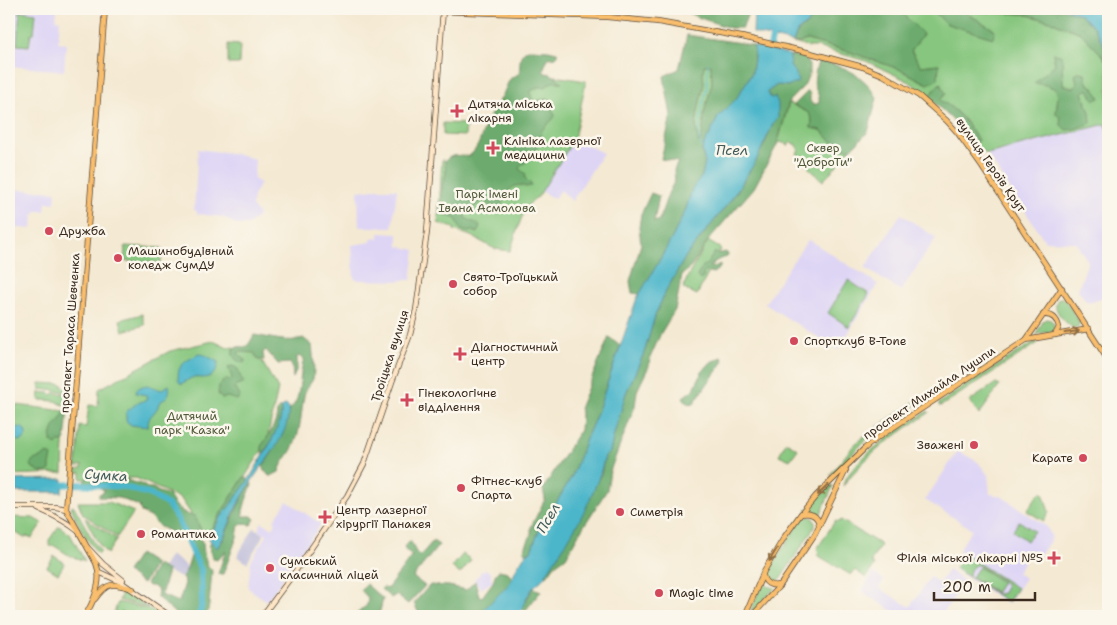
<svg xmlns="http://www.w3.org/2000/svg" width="1117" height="625" viewBox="0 0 1117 625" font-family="'Shantell Sans',sans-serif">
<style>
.built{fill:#ded5f5}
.industrial{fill:#c3c1db}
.green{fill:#86c67e;stroke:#60784e;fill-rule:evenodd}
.forest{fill:#6cab6d;stroke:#546a46;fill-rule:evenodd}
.water{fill:#4cb6ca;stroke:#447074}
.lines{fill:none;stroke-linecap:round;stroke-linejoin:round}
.stream{stroke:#4cb6ca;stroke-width:1}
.river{stroke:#4cb6ca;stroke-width:6}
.secondary-casing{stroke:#574739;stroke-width:6}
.primary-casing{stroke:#574739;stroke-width:6}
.secondary{stroke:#fde5c5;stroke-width:4.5}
.primary{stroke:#f9be6d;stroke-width:4.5}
.oneway{stroke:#906d42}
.poi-dot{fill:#d1495b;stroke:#fbf7ec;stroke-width:2}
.labels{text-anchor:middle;stroke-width:5;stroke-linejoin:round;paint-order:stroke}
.poi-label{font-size:12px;fill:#3b2a1e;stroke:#fbf7ec;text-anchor:start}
.park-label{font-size:12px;fill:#52593b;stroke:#fbf7ec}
.street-label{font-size:12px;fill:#3b2a1e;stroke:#fbf7ec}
.water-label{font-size:14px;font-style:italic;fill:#415b5a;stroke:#fbf7ec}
</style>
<rect width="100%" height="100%" fill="#fbf7ec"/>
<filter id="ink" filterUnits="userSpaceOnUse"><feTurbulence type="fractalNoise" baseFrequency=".02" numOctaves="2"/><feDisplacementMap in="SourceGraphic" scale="10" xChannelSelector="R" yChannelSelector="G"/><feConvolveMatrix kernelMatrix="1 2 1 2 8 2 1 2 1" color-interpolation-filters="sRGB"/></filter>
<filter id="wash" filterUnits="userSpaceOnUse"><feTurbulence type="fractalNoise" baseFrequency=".0096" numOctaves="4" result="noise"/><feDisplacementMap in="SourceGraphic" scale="20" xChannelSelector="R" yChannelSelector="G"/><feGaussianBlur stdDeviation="1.12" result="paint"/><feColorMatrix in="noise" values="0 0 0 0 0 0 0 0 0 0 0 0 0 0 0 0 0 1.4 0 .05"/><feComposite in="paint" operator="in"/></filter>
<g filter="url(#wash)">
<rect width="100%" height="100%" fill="#f4e9d2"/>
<g class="built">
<path d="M14,9H57L56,19L60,20L58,42L66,43L64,71L10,66Z"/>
<path d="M1106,124L1108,132V297L1092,302L1086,301L1078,290L1088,261L1075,242L1045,241L987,154Z"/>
<path d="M574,139L603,153L572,201L561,190L554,199L541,191Z"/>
<path d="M198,149L236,154L255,159L254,179L260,183L253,196L252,206L259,215L249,225H237L223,217L197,214V211L194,210Z"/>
<path d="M9,189L56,192L55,203L46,202L45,211H36V214L33,215L32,229L9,227Z"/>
<path d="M374,189H397L392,227H359L358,191Z"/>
<path d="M901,214L936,238L901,291L865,268Z"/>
<path d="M379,233L398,234V246L415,250L411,280H403L398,281L359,280L354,278L352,245L371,242V238H379Z"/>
<path d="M809,240L878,284L838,350L765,304L774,289L807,241Z"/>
<path d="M958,451L978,462L988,475L990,494L1001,496L1047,527L1052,538L1038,558L1030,554L1017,573L1025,578L1008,604L954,569L963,554L959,550L972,529L925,500Z"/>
<path d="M287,501L321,524L267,601L248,588L251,561L267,535L258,530L262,522L271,528L273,527L276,522L274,520Z"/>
<path d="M486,569L491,573V578L493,581L481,589L474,579L480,574V572Z"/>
<path d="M948,570L965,581L941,616H901L864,593L863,591V589L873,573L884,580L879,588L910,607L930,577L939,583Z"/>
</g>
<g class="industrial">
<path d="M254,528L264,534L247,563L237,556Z"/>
<path d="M170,555L185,565L187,569L182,578L178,577L162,568Z"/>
</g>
<g class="green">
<path d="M898,9H931L947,24L995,30L961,11L1024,14L1050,21L1081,33L1100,53L1108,64V132L1106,124L987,154L972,144L978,140C966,122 959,110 939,100L941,83L928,97L910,82L866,61L817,47H808L793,43H799L807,40L850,52L899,69L928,84L939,64L921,66L911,50L923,34ZM1053,53L1062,56L1063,85L1073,88L1077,83H1087L1094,88L1092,97L1088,89L1082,93L1090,112L1061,125V117L1056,114L1058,96L1056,89L1046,85L1055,64Z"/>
<path d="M20,11L36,13L34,33L31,34L29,46L17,45Z"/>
<path d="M228,44L240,45L239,64H228Z"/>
<path d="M704,65H711L712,83L704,114L703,131L700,144L698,142L696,125L698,111L704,84L703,73Z"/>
<path d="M555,76L586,81L574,139L538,197C523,202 516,237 510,251L495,249L471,236L454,230V228L438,223L442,160L473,165L511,107L538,77Z"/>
<path d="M789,103L809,113L812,121L811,128L821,130L829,139L843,148L851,149L823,181L808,167L809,165L797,154L799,150L797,145L790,142L788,147L784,143L778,142Z"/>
<path d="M443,123L466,124L465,136L443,135Z"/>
<path d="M708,241L721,249L697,295L683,288L688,276Z"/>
<path d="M125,246L162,248L161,263L124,261Z"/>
<path d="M848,280L869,294L849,327L828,313Z"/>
<path d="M1059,298H1062L1065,300L1079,321V324L1078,327L1073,328C1065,322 1049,308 1059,298Z"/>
<path d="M142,314L145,325L123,331L120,320Z"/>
<path d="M1046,319C1053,319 1056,325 1053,331L1036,334L1044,320Z"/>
<path d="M213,341L226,347L254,348L278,389L266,444L212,528L205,535L181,499L136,478L81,479V472L76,473V470L82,468V465L76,467L80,426L86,427L89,405L98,406L99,389L170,351Z"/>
<path d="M1037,342L1038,343L941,406H939V403L1023,349L1033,343Z"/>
<path d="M40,383L62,384L63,387L67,390L66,392L55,391L52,389L49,390L40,389Z"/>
<path d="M996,383L1000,385L979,415L970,401Z"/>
<path d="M40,392L49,393L52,395L54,393L66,394L65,404L63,405L56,401L39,400Z"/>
<path d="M923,395L926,399C905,412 882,425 864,442C852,452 843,466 831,476V474L833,471L854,445L863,437L919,398V396Z"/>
<path d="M9,404L65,411L63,473L9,475Z"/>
<path d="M928,411L929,412V413C897,434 866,454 843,486C849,461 906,424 928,411Z"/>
<path d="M786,442L798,449L790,460L779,455Z"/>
<path d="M831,485L833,486L819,518L814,513L806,511Z"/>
<path d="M1042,492L1043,493L1049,512L1044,521L1027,511L1038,494Z"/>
<path d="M78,502H109L134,512L117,537L83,514Z"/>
<path d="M74,506L95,544L101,552L98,554C87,540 77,524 71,507Z"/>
<path d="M806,516L813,518L815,523V526L779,581C773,583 768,580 767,573L802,518Z"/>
<path d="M9,517L33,518L42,523L32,538L27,536L24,538L9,528Z"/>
<path d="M85,518L117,539L107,554L99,544Z"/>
<path d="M841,520L881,545L871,561L874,566L866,578L855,570L851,575L817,555L819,552L817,549L835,521L839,522Z"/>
<path d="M1019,521L1034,531L1027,541L1013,531Z"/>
<path d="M59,526L70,534L85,561L70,556L53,545L51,547L49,544V540Z"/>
<path d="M463,554L471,560L460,574L452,567Z"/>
<path d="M964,554L1017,588L1008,602L955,568ZM975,565H978L1004,582L1006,587L1003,593L997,594L970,577L969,575L970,570Z"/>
<path d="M54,556L65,563L58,574L47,567Z"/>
<path d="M979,567L1002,582L996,592L972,577Z"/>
<path d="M763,581L767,586L775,588L752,612L751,610Z"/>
<path d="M123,591L149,608L119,600Z"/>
<path d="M118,602L152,610L161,616H135L121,612L120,614L114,612Z"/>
</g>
<g class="forest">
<path d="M687,9H731L733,12L737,11L739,9H749V11L743,26L742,28H730L697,17L687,12Z"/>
<path d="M832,9H898L923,34L911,51L921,66L939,64L938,79L928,84L899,69L850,52L807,40L799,43H793L797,33L816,16Z"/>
<path d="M931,9H1064L1080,14L1094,27L1107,52L1106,60L1100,53L1081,33L1050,21L1024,14L963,11L995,30L993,38L947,24Z"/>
<path d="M687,35L741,43L754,46V59L752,73L736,99L718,117L709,136L705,142L702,150L705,163L702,176L692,189L686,209L673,236L658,263L640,294L632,293L630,281L641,244L639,227L641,214L651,193L659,196L654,222L659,220L668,194L675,180L674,170L678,162L661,159L671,116L664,76L679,69ZM704,65H711L712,83L704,114L703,131L700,143L698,142L696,125L698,111L704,84L703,73Z"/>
<path d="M531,49L548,50L557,52L558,55L556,57L548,58L543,70L545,73L551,74L562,82H552L545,87H538L531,91L530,93L533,100L535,101L547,99L550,100L551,106L555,116C552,122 546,125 542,130C541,133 542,136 542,139C542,140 529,159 528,160C524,164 521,164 519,169L526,174L525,178L531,184V186L526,187C508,180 507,199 498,209L493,208L491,205H489L484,201L478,202C477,204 476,206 474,207C469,211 464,209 465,218L480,225L478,233L472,231L468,232L461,230L456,219L446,215L440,214L439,205L442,200V185L446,174L445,161C452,153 460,156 469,156C480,148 481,134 487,122C491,113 496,107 501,98C505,92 507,82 512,77C514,76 517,75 519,74C521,63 517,51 531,49Z"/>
<path d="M1053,53L1062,56L1063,85L1074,88L1077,83L1075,75L1078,72L1085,73L1087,83L1094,88L1100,98L1095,100L1092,97L1088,89L1082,93L1090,112L1091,123L1075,129L1066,130L1061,125L1060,117L1056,114L1058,96L1056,89L1046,85L1034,83L1055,64Z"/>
<path d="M790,55L805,58L809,65V74L804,86L789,101L777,145L754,188L710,238L691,267L682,275L675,310L661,333L650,358L649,366L637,391L635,406L610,471L607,490L580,532L566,557L555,565L547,576H545L601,474L605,456L610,452L614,434L626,393L644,353L656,313L667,289L686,256L730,201L740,187L764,145L773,124L778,118L771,98L767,92L777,85L790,86L796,74L790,66Z"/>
<path d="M818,62C842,63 867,77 877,98L868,132L851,149L843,148L829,139L821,130L811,128L812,121L809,113L794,105L808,91L810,94V101L813,105L819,103C820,96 817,93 815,87C813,80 816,69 818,62Z"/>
<path d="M940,83L946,94L940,100C959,111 966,122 978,141L972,144L958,125L928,97Z"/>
<path d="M715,252L717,254L726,252L728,254L727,257C720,259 714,261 709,267L712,268L720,264V268L713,273L706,271L703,274V278L700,280L697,276L703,266L707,264Z"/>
<path d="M254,335C269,337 289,344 303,338L312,345C313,353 315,371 313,379C310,385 305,389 304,396C301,412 301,430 294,445C290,455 282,461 279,472L271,476H269L265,471L263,466C276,448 286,431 289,409C303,402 298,373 304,360L299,356L297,357V368L293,378L292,366L290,363L278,364L266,350L263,352L264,360H258L254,353L240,352L238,353C240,357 245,357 245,362L242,363C236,361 231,356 233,349C245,342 244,355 254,335Z"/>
<path d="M609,337L620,346L596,416L586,439L572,476L551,512L541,526L531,551L526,553L524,550L531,535V527L545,499L543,489L580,430L581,414L580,406Z"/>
<path d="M722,357L724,361L693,404L687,403L683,397L694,389L702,372L711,362Z"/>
<path d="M232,366C242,368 237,375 244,383L236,385L234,388L239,394L240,397L237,400L227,397L222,399L218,394L219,386L224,380H230L232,378L228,367Z"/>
<path d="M279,408H282L280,421L271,442L263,454L261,446C267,439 273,428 276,420C277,415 276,412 279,408Z"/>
<path d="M65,411H67C68,416 66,437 64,442H59L56,445L51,442C51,424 58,426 65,411Z"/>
<path d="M47,453L52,456L50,465V470C44,474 38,472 32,467L31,463L33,460L41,458Z"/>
<path d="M91,476L108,478L112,476L123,477L132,482L142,484L147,488H153L159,492L169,495C174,506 183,515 195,516L200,528L199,537L203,543L204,554L208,567L211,569L212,571L209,605L207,616H178L157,597L158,590L153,586H148L146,584L157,565L168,571L161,595L179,602L185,583L182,578L187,569L193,550L189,542L185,540L179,539L171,532L160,527L151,518L141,512L139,506L119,498L99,497V494L103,493L104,490L93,484L83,482L87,478Z"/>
<path d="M244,477L247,478L248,481L219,520L209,538L207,535Z"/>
<path d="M251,482L252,485L246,500L243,511V516H252L255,519L251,525L246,523L239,525L237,537L223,574H218L226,550L217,560L214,559L211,554L209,544L211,542L217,548L222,542L238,506Z"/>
<path d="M410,541C415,546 413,551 420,556L433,541L439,545L413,577L425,586L408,604L396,595L391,598L381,589L383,587L387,589L412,556L404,549L405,546Z"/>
<path d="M139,554L155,564L143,584L127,572Z"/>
<path d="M499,570L508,572L512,578L509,584L477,616H420L414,603L430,585L449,586L466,590L475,581L479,596L482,597L493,582L495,575Z"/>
<path d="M366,584L383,599L380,611L377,616H354L367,605L368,598L361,590Z"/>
<path d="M533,588L541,591L525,611L521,609Z"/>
</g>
<g class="water">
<path d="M754,9H832L816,16L797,32L793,43L753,33Z"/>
<path d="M1064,9H1108V64L1106,60L1107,51L1094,27L1080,14Z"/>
<path d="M754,46L790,55V66L796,74L798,82L790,86L777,85L767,92L771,98L775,97L778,103V118L773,124L756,161L730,201L686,256L667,289L656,313L644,353L626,393L614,434L610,452L605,456C594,502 570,537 545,576C542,581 536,584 532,589C527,596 523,605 520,613L516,616H477L509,584L517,567L524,556L531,551L541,526L551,512L572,476L586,439L596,416L637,298L658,263L673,236L686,209L692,189L702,176L705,163L702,150L705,142L709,136L718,117L736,99L752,73L754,59Z"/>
<path d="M199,354L205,355L218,362C218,372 212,378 202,378C199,378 197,377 194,377C190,378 185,382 182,384L179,382C175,365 186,361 199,354Z"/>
<path d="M148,385L161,390L169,385C171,395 166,398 159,403C157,414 147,414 148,427L131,425L126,421V412L136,404L147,399L146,395L136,393C137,387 142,386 148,385Z"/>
<path d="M285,405L288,406C292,431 268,457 255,476C249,485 243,496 237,506C230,520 226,536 217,548L211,542L209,538L219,520L248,481L271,442L280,421L282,408Z"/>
<circle cx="19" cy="434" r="7"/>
<path d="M63,479L62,492H9V480Z"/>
</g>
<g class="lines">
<path class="stream" d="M704,148L700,144L699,132L702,108L707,88L708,63"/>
<g class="river">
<path d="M768,56L774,30"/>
<path d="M55,485L79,484L124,487L149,494L168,505L178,520L201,570L202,603L199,616"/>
</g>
</g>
</g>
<g filter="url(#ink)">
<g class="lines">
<defs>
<g id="secondary">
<path d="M9,507H56L66,509"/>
<path d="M39,509C53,515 66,521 78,531"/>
<path d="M88,548L103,564L123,580"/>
<path d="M99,572L121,582L170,616"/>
<path d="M262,616L292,576L347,496L364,464L392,382L410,335L416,310L427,232L443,9"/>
</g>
<g id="primary">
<path d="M378,9L607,17L658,22L742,37L807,52L863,67L883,75L919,96L947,121L957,132L982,167L1108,360"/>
<path d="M1043,315C1052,314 1057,319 1059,327L1055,335"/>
<path d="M1026,340L1089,329"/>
<path d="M801,514C810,512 818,515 819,525"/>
<path d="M763,575C764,583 771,587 779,585"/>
<path d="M95,599C108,581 113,583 133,589"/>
<path d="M85,616C94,601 103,580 96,563L66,509L105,9"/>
<path d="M745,616L764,571L785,536L800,515L816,496L865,448L880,436L1026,340L1062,288"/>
<path d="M752,616L781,584L815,534L846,470"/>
</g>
</defs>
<use href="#secondary" class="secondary-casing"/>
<use href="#primary" class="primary-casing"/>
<use href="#secondary" class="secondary"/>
<use href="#primary" class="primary"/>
</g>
<defs><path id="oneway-shaft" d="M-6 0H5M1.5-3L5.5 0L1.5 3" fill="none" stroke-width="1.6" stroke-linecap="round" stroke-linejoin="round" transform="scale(1.25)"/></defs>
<g class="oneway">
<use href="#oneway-shaft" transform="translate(1072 332) rotate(-8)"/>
<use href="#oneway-shaft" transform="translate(823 490) rotate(136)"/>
<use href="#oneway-shaft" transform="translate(773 555) rotate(121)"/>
</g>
</g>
<g class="poi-dot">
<path d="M454.5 103.5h5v5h5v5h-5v5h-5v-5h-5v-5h5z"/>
<path d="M490.5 140.5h5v5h5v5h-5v5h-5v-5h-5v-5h5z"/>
<circle cx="49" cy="231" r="5"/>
<circle cx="118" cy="258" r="5"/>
<circle cx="453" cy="284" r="5"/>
<circle cx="794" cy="341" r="5"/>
<path d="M457.5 346.5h5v5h5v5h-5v5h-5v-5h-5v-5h5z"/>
<path d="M404.5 392.5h5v5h5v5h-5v5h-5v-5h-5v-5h5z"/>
<circle cx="974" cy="445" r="5"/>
<circle cx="1083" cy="458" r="5"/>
<circle cx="461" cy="488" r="5"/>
<circle cx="620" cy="512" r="5"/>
<path d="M322.5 509.5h5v5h5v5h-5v5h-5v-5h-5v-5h5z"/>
<circle cx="141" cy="534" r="5"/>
<path d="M1051.5 550.5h5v5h5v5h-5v5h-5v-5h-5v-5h5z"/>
<circle cx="270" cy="568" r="5"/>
<circle cx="659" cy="593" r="5"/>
</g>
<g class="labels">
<g class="poi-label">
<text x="468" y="108">Дитяча міська<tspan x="468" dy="14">лікарня</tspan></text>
<text x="504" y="145">Клініка лазерної<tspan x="504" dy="14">медицини</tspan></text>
<text x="59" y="235">Дружба</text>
<text x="128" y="255">Машинобудівний<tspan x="128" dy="14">коледж СумДУ</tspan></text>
<text x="463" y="281">Свято-Троїцький<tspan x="463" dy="14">собор</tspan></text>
<text x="804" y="345">Спортклуб B-Tone</text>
<text x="471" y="351">Діагностичний<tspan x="471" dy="14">центр</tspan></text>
<text x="418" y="397">Гінекологічне<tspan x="418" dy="14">відділення</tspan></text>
<text x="964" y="449" text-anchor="end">Зважені</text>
<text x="1073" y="462" text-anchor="end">Карате</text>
<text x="471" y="485">Фітнес-клуб<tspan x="471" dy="14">Спарта</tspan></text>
<text x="336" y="514">Центр лазерної<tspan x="336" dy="14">хірургії Панакея</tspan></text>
<text x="630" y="516">Симетрія</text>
<text x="151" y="538">Романтика</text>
<text x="1043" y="562" text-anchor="end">Філія міської лікарні №5</text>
<text x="280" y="565">Сумський<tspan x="280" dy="14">класичний ліцей</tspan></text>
<text x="669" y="597">Magic time</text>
</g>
<g class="park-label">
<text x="823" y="152">Сквер<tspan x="823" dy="14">"ДоброТи"</tspan></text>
<text x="487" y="198">Парк імені<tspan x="487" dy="14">Івана Асмолова</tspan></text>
<text x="192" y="420">Дитячий<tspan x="192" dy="14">парк "Казка"</tspan></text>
</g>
<g class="street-label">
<text transform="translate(991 165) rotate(55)" y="4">вулиця Героїв Крут</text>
<text transform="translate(70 333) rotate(-86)" y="4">проспект Тараса Шевченка</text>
<text transform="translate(390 356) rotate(-72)" y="4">Троїцька вулиця</text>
<text transform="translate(929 393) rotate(-34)" y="4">проспект Михайла Лушпи</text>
</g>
<g class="water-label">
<text x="732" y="155">Псел</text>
<text transform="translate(106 475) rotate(3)" y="5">Сумка</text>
<text transform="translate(548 518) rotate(-60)" y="5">Псел</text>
</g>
</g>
<rect width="1117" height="625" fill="none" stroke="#fbf7ec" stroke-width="30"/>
<path d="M934 592v8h101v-8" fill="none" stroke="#3b2a1e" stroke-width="2.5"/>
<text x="942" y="592" font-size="15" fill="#3b2a1e" stroke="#fbf7ec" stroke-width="4" paint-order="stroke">200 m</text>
</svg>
